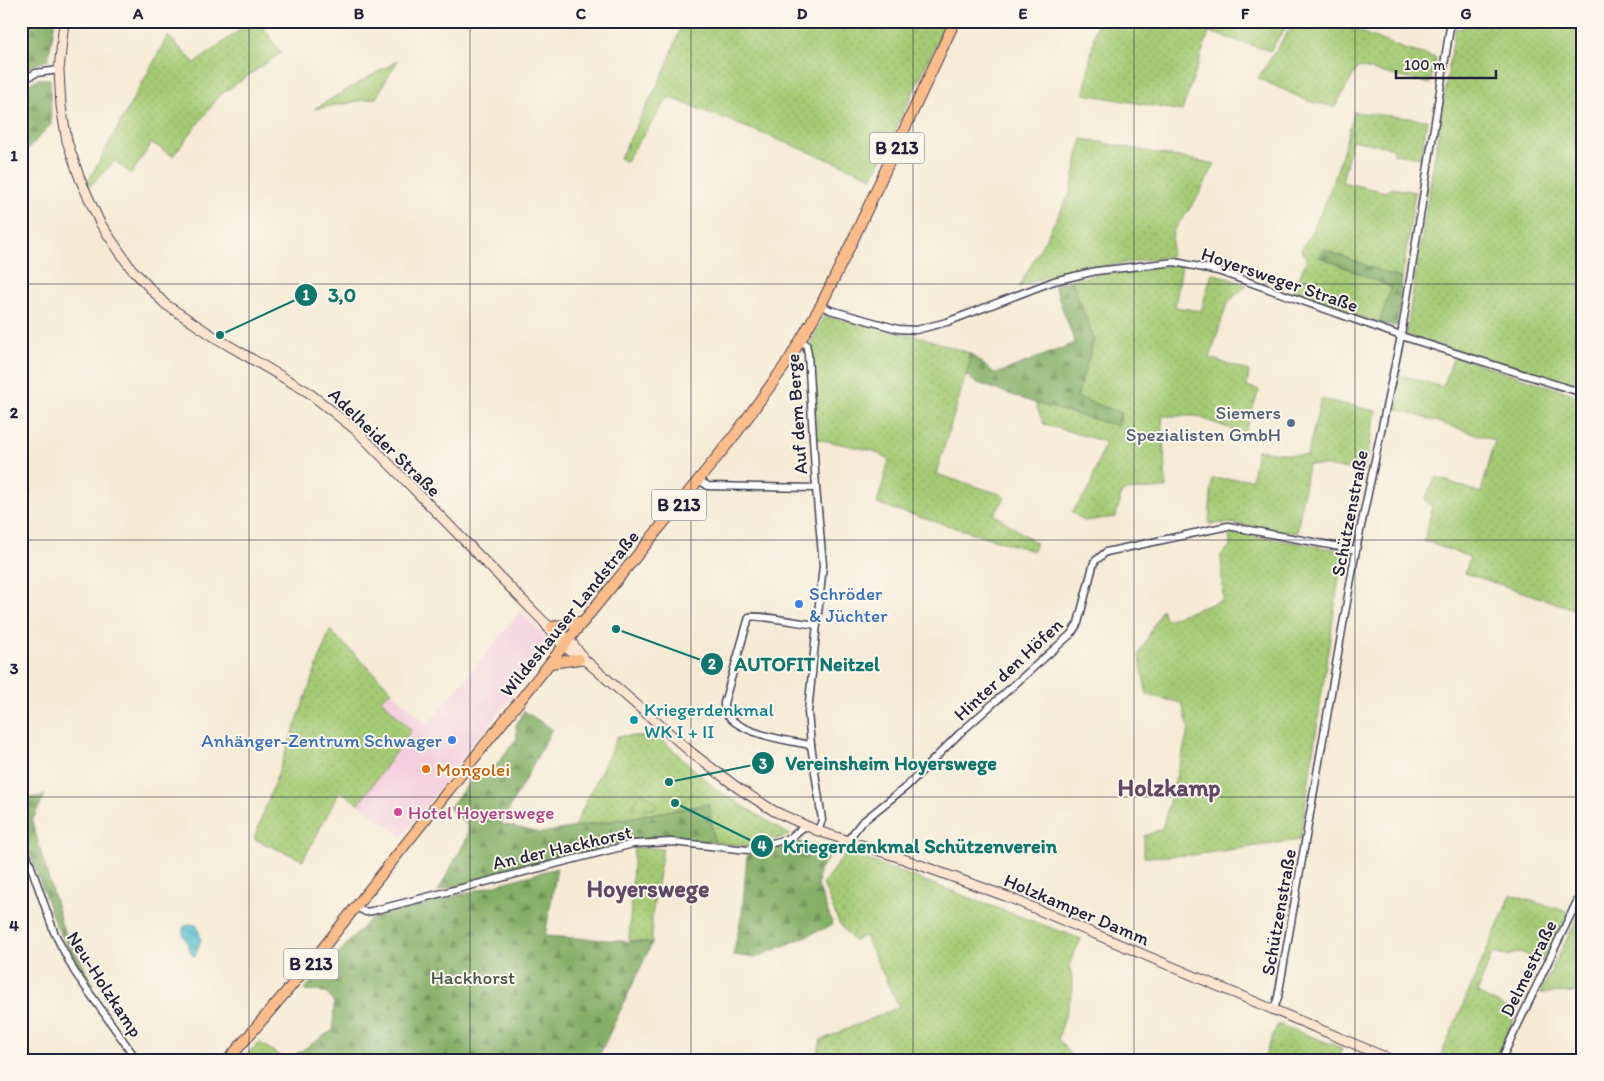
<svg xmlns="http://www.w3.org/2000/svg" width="1604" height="1081" viewBox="0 0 1604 1081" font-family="Itim,sans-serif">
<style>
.built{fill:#f4cfde}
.grass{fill:url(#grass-dots);stroke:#647658}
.forest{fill:url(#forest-firs);stroke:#536850}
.park{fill:#a5cb75;stroke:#647658}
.water{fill:url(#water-waves);stroke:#3a7084}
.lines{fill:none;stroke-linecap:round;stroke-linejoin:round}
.street-casing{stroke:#424052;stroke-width:9}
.secondary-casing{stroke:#424052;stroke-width:11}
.primary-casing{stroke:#424052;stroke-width:12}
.street{stroke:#fff;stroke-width:6}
.secondary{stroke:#fde4d0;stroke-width:9}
.primary{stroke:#f9bc8a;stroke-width:10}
.grid{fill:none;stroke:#22223b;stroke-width:1;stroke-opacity:0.55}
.service-dot{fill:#5c6f8a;stroke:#fbf7ec;stroke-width:2}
.shop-dot{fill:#3f7fe0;stroke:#fbf7ec;stroke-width:2}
.culture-dot{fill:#0f9aa8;stroke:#fbf7ec;stroke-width:2}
.food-dot{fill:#e8710a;stroke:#fbf7ec;stroke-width:2}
.hotel-dot{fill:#d1479c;stroke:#fbf7ec;stroke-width:2}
.labels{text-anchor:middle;stroke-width:4;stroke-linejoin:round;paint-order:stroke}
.shield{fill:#fbf7ec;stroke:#636270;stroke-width:1}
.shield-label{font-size:18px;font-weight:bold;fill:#22223b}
.street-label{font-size:19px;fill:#22223b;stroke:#fbf7ec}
.service-label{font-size:19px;fill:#4e5e75;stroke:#fbf7ec;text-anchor:end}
.shop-label{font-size:19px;fill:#366cbe;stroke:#fbf7ec;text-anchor:start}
.culture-label{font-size:19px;fill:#0d838f;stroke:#fbf7ec;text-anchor:start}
.food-label{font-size:19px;fill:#c56008;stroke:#fbf7ec;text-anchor:start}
.hotel-label{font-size:19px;fill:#b23c85;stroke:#fbf7ec;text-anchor:start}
.park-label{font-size:19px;fill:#49554c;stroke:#fbf7ec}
.district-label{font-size:24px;font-weight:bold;fill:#614764;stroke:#fbf7ec}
.leader{fill:none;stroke:#0f766e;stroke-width:2}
.callout-dot{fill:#0f766e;stroke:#fbf7ec;stroke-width:2}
.mark-label{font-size:15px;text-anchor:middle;font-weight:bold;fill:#fff}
.callout-label{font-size:20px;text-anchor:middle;font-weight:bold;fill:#0f766e;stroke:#fbf7ec;stroke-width:4;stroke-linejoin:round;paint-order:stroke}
.neatline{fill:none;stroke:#22223b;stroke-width:2}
.grid-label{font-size:16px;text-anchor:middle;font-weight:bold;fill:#22223b}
</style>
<defs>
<pattern id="grass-dots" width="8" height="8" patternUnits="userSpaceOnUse" patternTransform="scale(1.25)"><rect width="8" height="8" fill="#a5cb75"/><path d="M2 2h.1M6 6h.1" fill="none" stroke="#8eae66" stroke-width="1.8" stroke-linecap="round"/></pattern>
<pattern id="forest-firs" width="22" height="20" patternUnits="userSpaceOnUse" patternTransform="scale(1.25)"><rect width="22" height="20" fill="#84af66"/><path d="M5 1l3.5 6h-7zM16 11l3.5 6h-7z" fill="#6c8e55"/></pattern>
<pattern id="water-waves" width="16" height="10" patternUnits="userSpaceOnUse" patternTransform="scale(1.25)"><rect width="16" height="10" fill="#52bdce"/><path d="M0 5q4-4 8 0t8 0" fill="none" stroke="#4499a8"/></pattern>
</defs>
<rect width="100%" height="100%" fill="#fbf7ec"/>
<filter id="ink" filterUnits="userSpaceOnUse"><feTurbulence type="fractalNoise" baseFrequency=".02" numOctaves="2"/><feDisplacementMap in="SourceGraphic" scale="10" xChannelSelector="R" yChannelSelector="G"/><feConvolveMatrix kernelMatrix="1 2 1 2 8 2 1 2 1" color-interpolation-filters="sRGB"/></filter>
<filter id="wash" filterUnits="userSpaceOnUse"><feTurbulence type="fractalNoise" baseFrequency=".0096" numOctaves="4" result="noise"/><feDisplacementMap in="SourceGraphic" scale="20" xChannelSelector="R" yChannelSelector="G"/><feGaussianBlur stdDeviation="1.12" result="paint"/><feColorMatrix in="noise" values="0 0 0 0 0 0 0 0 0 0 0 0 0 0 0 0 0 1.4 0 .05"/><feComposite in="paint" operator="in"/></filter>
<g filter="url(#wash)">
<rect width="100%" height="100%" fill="#f6ead5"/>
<path class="built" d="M521,611L544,636L549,648L402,836L359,804L411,730L381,699L392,691L427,725Z"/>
<g class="grass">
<path d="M252,21H259L281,53L220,95L173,156L152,143L131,174L115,161L87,189L86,185L168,36L195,63Z"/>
<path d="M683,21H947L873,177L669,97L625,162L620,158L666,68Z"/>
<path d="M1097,21H1290L1270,51L1209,32L1182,111L1084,94Z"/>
<path d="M1295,21H1332L1405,49L1436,58L1430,84L1358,67L1335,107L1308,101L1258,78Z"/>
<path d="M1465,21H1583V390L1406,335L1455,29L1464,28Z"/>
<path d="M397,61L376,98L314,109Z"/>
<path d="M1354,112L1427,120L1421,158L1394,154V148L1352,140L1342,182L1385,192L1392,188L1415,192L1402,279L1323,249L1320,257L1391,287L1379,324L1293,292L1307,259L1301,250C1328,207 1341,160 1354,112Z"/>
<path d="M1082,139L1215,164L1196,200L1173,231L1171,256L1055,274L1019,287L1070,194Z"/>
<path d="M1182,265L1175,307L1201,311L1212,273L1247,285L1227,303L1210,358L1249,371L1247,386L1259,390L1244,434L1196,416H1162L1166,488L1122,491L1116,517L1084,521L1072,512L1089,489L1105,442L1044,424L1035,403L1119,426L1121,413L1077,397L1094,340L1072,280L1138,266Z"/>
<path d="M824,316L921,337L969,353L970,361L936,474L1000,494L1005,498L994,514L1036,543L1033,551L877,504L889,460L874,451L817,439L811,343Z"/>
<path d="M1454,356L1583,397V612L1465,573L1470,557L1424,541L1432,508L1425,499L1436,477L1481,493L1495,440L1390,407L1397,374L1443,387Z"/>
<path d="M1321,399L1376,411L1364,471L1308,464L1297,533L1228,523L1209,524L1212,479H1252L1257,450L1307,456Z"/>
<path d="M1229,531L1343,551L1300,840L1193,855L1144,857V836L1162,829L1189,729L1182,703L1147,695L1139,655L1162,609L1166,620L1223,600L1221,555L1230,546Z"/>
<path d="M330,630L392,691L381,699L411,730L359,804L340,791L303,860L254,839Z"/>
<path d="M618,736H658L717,790L790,835L748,847L714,842L708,804L574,827Z"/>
<path d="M634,847L663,849L652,915V943L629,940Z"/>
<path d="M846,852L1081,939L1070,962L1073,990L1058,1039L1074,1060H816L821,1040L899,1007L865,936L854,941L839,923L823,884Z"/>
<path d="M1511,895L1569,912L1543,961L1520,952L1506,956L1492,953L1477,993L1517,1013L1495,1060H1439Z"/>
<path d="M1583,907V992L1540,993Z"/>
<path d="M1278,1024L1342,1048L1338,1060H1263Z"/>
<path d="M259,1042L286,1060H242Z"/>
</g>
<g class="forest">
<path d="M23,21H55L48,60L21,70V23Z"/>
<path d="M38,79H50L51,124L25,152L21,149V88Z"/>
<path d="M1323,249L1402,279L1397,326L1379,324L1391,287L1320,257Z"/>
<path d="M1072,280L1094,340L1077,397L1121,413L1119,426L1035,403L975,382L966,375L970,361L969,353L996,374L1075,343L1054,285Z"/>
<path d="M524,711L552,729L501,824L541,833L709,804L714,842L669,840L632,841L438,891L467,838L468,826L449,808L480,769L490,773L517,738L516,725Z"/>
<path d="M45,795L32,821L62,926L94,985L90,986L55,924L21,828V800Z"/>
<path d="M795,841L833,851L819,871L818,886L833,925L755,958L733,955L742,914L747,857L750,852Z"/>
<path d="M557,868L545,936L652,943L597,1060H287L333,1030L334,1003L326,992L304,990L372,917L419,906Z"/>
</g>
<g class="park">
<path d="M21,488L30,490L24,515L21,514Z"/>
<path d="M641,792L657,803L654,809L632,808Z"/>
</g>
<path class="water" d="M188,924L197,925L201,939L195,956L192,955L183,933V928Z"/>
</g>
<g filter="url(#ink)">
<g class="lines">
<defs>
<g id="street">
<path d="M21,81L36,73L59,70"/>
<path d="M821,305L830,310L898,329L916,330L947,322L1054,281L1096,271L1175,262L1218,271L1401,336L1583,393"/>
<path d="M801,340L806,344L808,354L816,488L823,565L808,712L811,745L822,820L818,831"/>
<path d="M699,480L708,486L816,488"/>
<path d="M811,745C789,741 722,732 724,703L749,617C756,614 805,624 817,625"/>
<path d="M21,838L54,932L74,971L137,1060"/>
<path d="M847,841L861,823L907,786L959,734L1071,634L1078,623L1094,562L1106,552L1228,526L1356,550"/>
<path d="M356,907L366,912L372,911L633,844L672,842L748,850L790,838L805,826"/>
<path d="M1274,1009L1278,997L1356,550L1401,336L1451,21"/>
<path d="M1501,1060L1583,889"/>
</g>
<g id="secondary">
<path d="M64,21L59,70L61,106L67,141L80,179L100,223L130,267L165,304L216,338L308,392L357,431L545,623L553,636L579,659L584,660"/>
<path d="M545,623L569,639L585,660L692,753L738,788L774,811L818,831L898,857L1008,897L1392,1060"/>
</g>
<g id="primary">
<path d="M552,627L584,621"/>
<path d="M551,663L579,659"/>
<path d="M228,1060L315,958L569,639L735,435L789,360L821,305L850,246L955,21"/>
</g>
</defs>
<use href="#street" class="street-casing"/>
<use href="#secondary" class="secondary-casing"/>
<use href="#primary" class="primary-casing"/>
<use href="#street" class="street"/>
<use href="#secondary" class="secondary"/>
<use href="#primary" class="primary"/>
</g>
</g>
<path class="grid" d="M249,21V1060M470,21V1060M691,21V1060M913,21V1060M1134,21V1060M1355,21V1060M21,284H1583M21,540H1583M21,797H1583"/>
<circle class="service-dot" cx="1291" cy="423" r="5"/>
<g class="shop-dot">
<circle cx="799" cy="604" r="5"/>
<circle cx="452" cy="740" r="5"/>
</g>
<circle class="culture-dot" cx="634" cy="720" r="5"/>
<circle class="food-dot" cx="426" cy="769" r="5"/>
<circle class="hotel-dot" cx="398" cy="812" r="5"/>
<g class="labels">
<g class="shield">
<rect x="869.5" y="132.5" width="55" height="31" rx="4"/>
<rect x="651.5" y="489.5" width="55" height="31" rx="4"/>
<rect x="283.5" y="948.5" width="55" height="31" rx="4"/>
</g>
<g class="shield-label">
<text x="897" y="154">B 213</text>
<text x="679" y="511">B 213</text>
<text x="311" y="970">B 213</text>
</g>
<g class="street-label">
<text transform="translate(1280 279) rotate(19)" y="7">Hoyersweger Straße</text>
<text transform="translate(796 414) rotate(-94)" y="7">Auf dem Berge</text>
<text transform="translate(385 442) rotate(44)" y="7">Adelheider Straße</text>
<text transform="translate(1349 513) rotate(-79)" y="7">Schützenstraße</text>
<text transform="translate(569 613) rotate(-51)" y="7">Wildeshauser Landstraße</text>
<text transform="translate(1008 669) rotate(-43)" y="7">Hinter den Höfen</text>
<text transform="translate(562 847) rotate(-13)" y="7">An der Hackhorst</text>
<text transform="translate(1077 909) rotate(23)" y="7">Holzkamper Damm</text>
<text transform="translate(1278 912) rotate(-80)" y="7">Schützenstraße</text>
<text transform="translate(1528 968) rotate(-64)" y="7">Delmestraße</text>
<text transform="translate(105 984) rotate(57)" y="7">Neu-Holzkamp</text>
</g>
<g class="service-label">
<text x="1281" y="419">Siemers<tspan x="1281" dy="22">Spezialisten GmbH</tspan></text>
</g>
<g class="shop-label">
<text x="809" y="600">Schröder<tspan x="809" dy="22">&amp; Jüchter</tspan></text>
<text x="442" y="747" text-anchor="end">Anhänger-Zentrum Schwager</text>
</g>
<g class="culture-label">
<text x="644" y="716">Kriegerdenkmal<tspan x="644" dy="22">WK I + II</tspan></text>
</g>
<g class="food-label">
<text x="436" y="776">Mongolei</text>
</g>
<g class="hotel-label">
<text x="408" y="819">Hotel Hoyerswege</text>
</g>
<g class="park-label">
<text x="473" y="984">Hackhorst</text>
</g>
<g class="district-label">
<text x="1169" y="796">Holzkamp</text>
<text x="648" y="897">Hoyerswege</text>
</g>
</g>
<path class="leader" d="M220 335L306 295M616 629L712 664M669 782L763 763M675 803L762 846"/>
<g class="callout-dot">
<circle cx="220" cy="335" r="5"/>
<circle cx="616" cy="629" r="5"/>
<circle cx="669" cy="782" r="5"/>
<circle cx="675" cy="803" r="5"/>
<circle cx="306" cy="295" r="12"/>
<circle cx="712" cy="664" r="12"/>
<circle cx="763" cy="763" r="12"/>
<circle cx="762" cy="846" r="12"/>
</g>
<g class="mark-label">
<text x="306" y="300">1</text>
<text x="712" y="669">2</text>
<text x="763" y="769">3</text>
<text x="762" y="851">4</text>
</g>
<g class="callout-label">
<text x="342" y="302">3,0</text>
<text x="807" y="671">AUTOFIT Neitzel</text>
<text x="891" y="770">Vereinsheim Hoyerswege</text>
<text x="920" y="853">Kriegerdenkmal Schützenverein</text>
</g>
<rect width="1604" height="1081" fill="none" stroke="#fbf7ec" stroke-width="55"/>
<path d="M1396 70v8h100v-8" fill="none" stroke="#22223b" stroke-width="2.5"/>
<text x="1404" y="70" font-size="15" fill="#22223b" stroke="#fbf7ec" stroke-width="4" paint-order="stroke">100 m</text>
<rect x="28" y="28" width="1548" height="1026" class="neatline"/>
<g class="grid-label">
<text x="138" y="19">A</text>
<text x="359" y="19">B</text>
<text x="581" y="19">C</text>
<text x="802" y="19">D</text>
<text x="1023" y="19">E</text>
<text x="1245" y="19">F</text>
<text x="1466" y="19">G</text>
<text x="14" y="161">1</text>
<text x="14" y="418">2</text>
<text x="14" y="674">3</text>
<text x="14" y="931">4</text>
</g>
</svg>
